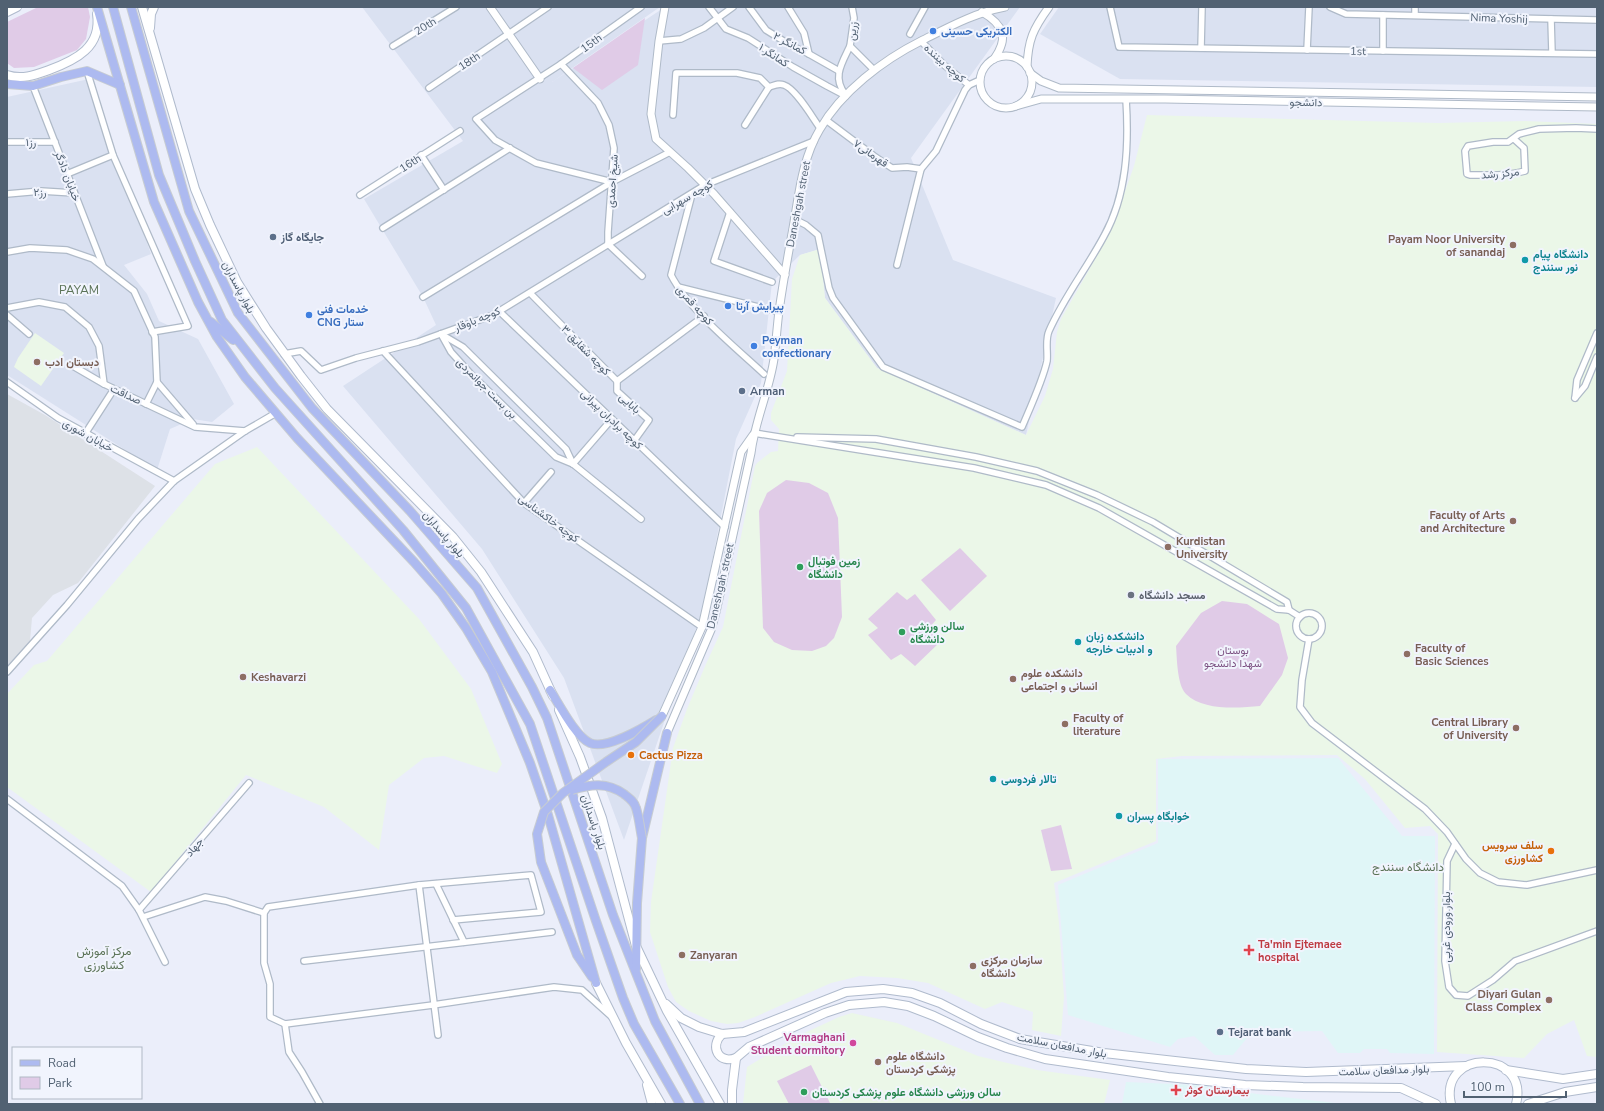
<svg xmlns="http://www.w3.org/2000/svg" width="1604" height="1111" viewBox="0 0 1604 1111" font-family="'Nunito Sans',Vazirmatn,sans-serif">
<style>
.residential{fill:#dae1f1}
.industrial{fill:#dde1e7}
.education{fill:#ebf7e8}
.medical{fill:#e0f6f7}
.green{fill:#e0cbe7}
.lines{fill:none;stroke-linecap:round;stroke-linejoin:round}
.minor-casing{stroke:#afbac8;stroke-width:8}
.tertiary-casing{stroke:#afbac8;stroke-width:9}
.secondary-casing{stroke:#b0bbcd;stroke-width:10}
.primary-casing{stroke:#c7ccd2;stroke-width:10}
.minor{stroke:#fff;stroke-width:5.5}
.tertiary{stroke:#fff;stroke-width:7}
.secondary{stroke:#fff;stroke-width:8}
.primary{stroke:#adbaf0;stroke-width:8}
.primary-bridge-casing{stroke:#c7ccd2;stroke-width:10;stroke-linecap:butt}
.primary-bridge{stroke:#adbaf0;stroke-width:8}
.shop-dot{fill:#3f7fe0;stroke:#f1f4fd;stroke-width:1.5}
.service-dot{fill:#5c6f8a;stroke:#f1f4fd;stroke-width:1.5}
.education-dot{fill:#8d6e63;stroke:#f1f4fd;stroke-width:1.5}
.culture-dot{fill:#0f9aa8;stroke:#f1f4fd;stroke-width:1.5}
.leisure-dot{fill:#2e9e5b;stroke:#f1f4fd;stroke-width:1.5}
.worship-dot{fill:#6b7280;stroke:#f1f4fd;stroke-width:1.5}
.food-dot{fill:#e8710a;stroke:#f1f4fd;stroke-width:1.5}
.health-dot{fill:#e0444e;stroke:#f1f4fd;stroke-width:1.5}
.hotel-dot{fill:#d1479c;stroke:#f1f4fd;stroke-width:1.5}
.labels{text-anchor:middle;stroke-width:4;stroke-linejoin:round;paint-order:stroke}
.street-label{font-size:11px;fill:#516172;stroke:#f1f4fd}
.shop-label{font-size:11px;font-weight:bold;fill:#366cbe;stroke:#f1f4fd;text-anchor:start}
.service-label{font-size:11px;font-weight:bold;fill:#4e5e75;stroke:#f1f4fd;text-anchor:start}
.education-label{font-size:11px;font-weight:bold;fill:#785e54;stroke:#f1f4fd;text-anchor:start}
.culture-label{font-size:11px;font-weight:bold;fill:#0d838f;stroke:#f1f4fd;text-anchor:start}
.leisure-label{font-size:11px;font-weight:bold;fill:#27864d;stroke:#f1f4fd;text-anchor:start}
.worship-label{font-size:11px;font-weight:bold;fill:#5b616d;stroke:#f1f4fd;text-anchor:start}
.park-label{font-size:11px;fill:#7c5182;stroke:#f1f4fd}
.food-label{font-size:11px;font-weight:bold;fill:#c56008;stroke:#f1f4fd;text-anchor:start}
.health-label{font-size:11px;font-weight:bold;fill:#be3a42;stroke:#f1f4fd;text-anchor:start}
.hotel-label{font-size:11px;font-weight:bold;fill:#b23c85;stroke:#f1f4fd;text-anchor:end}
.neighbourhood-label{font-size:12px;fill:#5b7357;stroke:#f1f4fd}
</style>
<rect width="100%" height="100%" fill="#ebeefa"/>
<g class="residential">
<path d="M362,7H660L552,82L665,7H1020L911,158L953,260L1056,298L1026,435L877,368L825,298L820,249L800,255L772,282L761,383L736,439L703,608L624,840L564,678L482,549L343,386L436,325L423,297L364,199L463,141Z"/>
<path d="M1059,7H1597V87L1120,79L1040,34Z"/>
<path d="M89,79L151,254L124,265L147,294L159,321L198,339L234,404L212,422L193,419L170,429L157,470L7,375V97Z"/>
</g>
<path class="industrial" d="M7,394L45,415L155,486L78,583L53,595L32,618L30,641L7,666Z"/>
<g class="education">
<path d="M1147,115L1438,123L1525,121L1597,124V1057L1587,1056L1574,1020L1547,1034L1524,1058L1437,1052L1438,834L1430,826L1405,828L1365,779L1337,755L1182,756L1156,759V841L1054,883L1059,923L1064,997L1061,1036L1032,1030L1033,1012L1002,1002L985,1009L928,983L897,978L860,976L831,983L755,1017L738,1023L727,1024L711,1021L689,1011L676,1002L668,987L650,932L651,902L673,748L687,709L706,664L723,627L755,466L757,463L771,452L778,451L779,429L771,420V413L787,371L792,279L800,255L820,249L825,298L877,368L1026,435L1045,396L1053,369L1057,332L1061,319L1110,233L1134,166Z"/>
<path d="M35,333L64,353L41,386L14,367L18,358Z"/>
<path d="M257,447L419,619L471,689L502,764L497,773L444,756L424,758L389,785L379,850L324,807L246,775L151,892L7,787V694L34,665L47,661L215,464Z"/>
<path d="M852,1013L897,1023L978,1056L1037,1070L1110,1080L1104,1104H743L747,1067L798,1036L839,1017Z"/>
</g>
<g class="medical">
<path d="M1338,758L1402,836H1435L1434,1054L1390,1053L1387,1049H1364L1360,1053H1338L1322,1031L1252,1032L1233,1055H1215L1194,1036L1178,1039L1170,1047L1068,1015L1058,885L1158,843V759Z"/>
<path d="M1126,1082L1198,1085L1257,1094L1344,1104H1122Z"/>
</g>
<g class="green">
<path d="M42,7H88L90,17L86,39L77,50L34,67L14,68L7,63V22L36,8Z"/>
<path d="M645,18L638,65L602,90L573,68Z"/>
<path d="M786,480L809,483L828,493L838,518L842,617L834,638L826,646L812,651L792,650L774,642L763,628L759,511L767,493Z"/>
<path d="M960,548L987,576L950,611L921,580Z"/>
<path d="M897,592L907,600L915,594L936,620L929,628L939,643L915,666L901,654L891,660L868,635L878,628L868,619Z"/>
<path d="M1222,601L1247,604L1279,624L1288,658L1282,675L1260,706C1238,708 1203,711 1186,694C1177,685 1177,658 1176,646L1201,613Z"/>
<path d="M1061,825L1072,869L1051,871L1041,830Z"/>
<path d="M811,1065L830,1103L828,1104H789L777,1081Z"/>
</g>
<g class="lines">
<defs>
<g id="minor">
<path d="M709,7L726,29L748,38L793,67L827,86L846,96"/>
<path d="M749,7L766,30L790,45L809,54L839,71"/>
<path d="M788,7L804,33L809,54"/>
<path d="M852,7L854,18L850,46L874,70"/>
<path d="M1110,7L1119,47L1597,54"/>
<path d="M1330,7L1346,14L1597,20"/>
<path d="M1383,15V51"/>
<path d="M1415,15V7"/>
<path d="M1551,19L1552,53"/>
<path d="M910,34L925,7"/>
<path d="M659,41L681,39L704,28L733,7"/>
<path d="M921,41L944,65L969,85"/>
<path d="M393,46L456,7"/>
<path d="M1201,48L1202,7"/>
<path d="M1307,50L1309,7"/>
<path d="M561,64L598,103L609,125L614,148L608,232V244"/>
<path d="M87,71L113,155L188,326L152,332"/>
<path d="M33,86L103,266"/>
<path d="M769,87C775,85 779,83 784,85C796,89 812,117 820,128"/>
<path d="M429,88L548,7"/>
<path d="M845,94C832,77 842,63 850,46"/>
<path d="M673,115L676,73H737L760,78L769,87"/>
<path d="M826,120L874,156L892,168L907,167L921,169"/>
<path d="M745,125L769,87"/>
<path d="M1514,139L1524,148L1525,171C1507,176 1488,175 1470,175L1467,174L1465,151L1468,146L1493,142H1508L1519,134L1539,129L1576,128L1597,129"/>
<path d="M7,142H55"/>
<path d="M421,155L444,190"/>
<path d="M67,174L113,155"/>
<path d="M612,182L670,152"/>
<path d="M7,194L41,191L74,193"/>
<path d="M692,194L671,275C689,310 735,347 764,374"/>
<path d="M360,195L460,131"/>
<path d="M730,212L714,261L772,282"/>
<path d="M794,219L806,225L818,235L829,288L833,298L883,367L1022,427C1030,408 1043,380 1047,361C1048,351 1045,340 1049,331C1064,297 1087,268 1104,236C1127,195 1129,145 1126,99"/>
<path d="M383,228L510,148"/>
<path d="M608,244L642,276"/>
<path d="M7,252L30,248L67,250L93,259L134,291L155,337L157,382L146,404"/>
<path d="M897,265L921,169L936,151L965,90L969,85L980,80"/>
<path d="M678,287L779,312"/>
<path d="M530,293L617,381L704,316"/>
<path d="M423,297L612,182L536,163L495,140L476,119L561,64L641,7"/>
<path d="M7,308L39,302L65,307L89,327L99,346L104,384L195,427L245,431"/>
<path d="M499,311L725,527"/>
<path d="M7,315L29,334"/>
<path d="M441,334L451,352L470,373L556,457L573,464L641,519"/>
<path d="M441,334L463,347L566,449L573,464"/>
<path d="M383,351L524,503L702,627"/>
<path d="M284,354L301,351L321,370L356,358L418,342L493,315L705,185L814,141"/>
<path d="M73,366L104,384"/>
<path d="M617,381V391L649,420L634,441"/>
<path d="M7,382L58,418L174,481"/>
<path d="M157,382L193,424"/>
<path d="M1575,398L1577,380L1597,333"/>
<path d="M1575,398L1585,386L1597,357"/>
<path d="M754,433L974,468L1046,485L1099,508L1277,609L1289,610L1300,617"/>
<path d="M85,434L114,389"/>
<path d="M797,437L876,439L976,457L1037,471L1097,495L1153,522L1287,602L1289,610"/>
<path d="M573,464L612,419"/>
<path d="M524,503L551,472"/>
<circle cx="1309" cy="626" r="13"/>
<path d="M1309,639L1302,680L1300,707L1312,723L1425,809L1447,832L1466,859L1480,873L1498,882L1527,885L1597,870"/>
<path d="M7,672L67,605L138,519L174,481L245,431L276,413"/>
<path d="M7,799L122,886L139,910L165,962"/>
<path d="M1455,844L1447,861L1445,961L1449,987L1456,995L1468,996L1493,980L1515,961L1597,931"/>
<path d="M436,884L464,942"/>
<path d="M419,885L438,1035"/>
<path d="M139,910L249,783"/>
<path d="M143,917L205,897L226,901L264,913"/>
<path d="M453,920L541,912L531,875L419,885L268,907L264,913V963L270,984V1017L285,1024L433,1005L554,987L582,990L612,1017"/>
<path d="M304,961L552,932"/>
<path d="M285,1024L289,1052L302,1072L320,1104"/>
</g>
<g id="tertiary">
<path d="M490,7L540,79"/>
<path d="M665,7L659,41L651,114L656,139L688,168L714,194L785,275"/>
<path d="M982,12C1004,25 1009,38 994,59"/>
<circle cx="1006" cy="82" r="26"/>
<path d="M1027,67C1028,40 1033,29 1049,7"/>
<path d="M1030,73L1041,81L1059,88L1597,97"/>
<path d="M1016,106L1041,99H1165L1597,107"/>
<path d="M662,716L702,627L741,452L753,435"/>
<path d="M667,733L711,630L716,612L751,453C755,420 769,392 774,359C776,343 777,327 779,311C783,283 788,255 793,228C799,194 802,159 820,129C841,92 883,60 921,41C949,27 974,13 1005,7"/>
</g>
<g id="secondary">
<path d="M142,7L195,189L210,225L237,282L266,328L301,376L327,409L453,537L481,572L533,652L553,696"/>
<path d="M7,12L17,7"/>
<path d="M150,28L151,14L154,7"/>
<path d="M7,75C22,80 35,75 49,70C76,60 102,47 97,14"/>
<path d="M559,710L580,757L602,818L636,946L667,1011L720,1104"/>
<path d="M596,983L626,1043L661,1104"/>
<path d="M666,1004L681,1018L699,1027L722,1034L744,1032L846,992L883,989L912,993L940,1003L981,1024L1020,1039L1104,1053L1246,1069L1306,1072L1466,1066"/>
<path d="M722,1034C709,1047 719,1064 736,1058"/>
<path d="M1506,1070L1563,1079L1597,1074"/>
<path d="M647,1085L652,1104"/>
<path d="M732,1104V1090L736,1058L749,1047L825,1013L849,1005L884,1002L908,1006L934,1016L978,1037L1007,1048L1045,1059L1168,1077L1245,1085L1303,1087L1401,1088L1436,1104"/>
<path d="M1451,1104C1438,1048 1530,1049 1516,1104"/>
<path d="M1528,1104L1565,1092L1597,1087"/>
</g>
<g id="primary">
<path d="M97,7L154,202L198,302L217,337L245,377L297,438L414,562L442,594L466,628L492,672L530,763L548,815L596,983"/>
<path d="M113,7L159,175L195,261L222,320L275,388L403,530L466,608L530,724L596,921L623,998L634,1024L680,1104"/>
<path d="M131,7L189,211L238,313L312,408L410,511L477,588L532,687L547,718L613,915L655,1021L700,1104"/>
<path d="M7,84L33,86L61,77L87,71L120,85"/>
<path d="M211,322L233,340"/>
<path d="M550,690C559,704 575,736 590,743C606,750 643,728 656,720"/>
<path d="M541,862L577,955L592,977"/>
<path d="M636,969L637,903L642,838L667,733"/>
</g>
</defs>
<use href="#minor" class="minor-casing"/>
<use href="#tertiary" class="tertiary-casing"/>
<use href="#secondary" class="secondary-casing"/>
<use href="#primary" class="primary-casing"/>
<use href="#minor" class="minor"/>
<use href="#tertiary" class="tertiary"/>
<use href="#secondary" class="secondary"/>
<use href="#primary" class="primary"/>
<defs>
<g id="primary-bridge">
<path d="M572,790C591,784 607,782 624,794C629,798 634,801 636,808C639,817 640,828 642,838"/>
<path d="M541,862L537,834L544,812L563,793L606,762L636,742L662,716"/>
</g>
</defs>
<use href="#primary-bridge" class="primary-bridge-casing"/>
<use href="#primary-bridge" class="primary-bridge"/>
</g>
<g class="shop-dot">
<circle cx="933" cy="31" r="4"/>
<circle cx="728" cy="306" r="4"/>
<circle cx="309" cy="315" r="4"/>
<circle cx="754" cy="346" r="4"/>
</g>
<g class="service-dot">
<circle cx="273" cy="237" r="4"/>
<circle cx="742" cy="391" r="4"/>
<circle cx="1220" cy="1032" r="4"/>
</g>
<g class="education-dot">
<circle cx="1513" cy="245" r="4"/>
<circle cx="37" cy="362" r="4"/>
<circle cx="1513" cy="521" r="4"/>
<circle cx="1168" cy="547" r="4"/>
<circle cx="1407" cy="654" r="4"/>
<circle cx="243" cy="677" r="4"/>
<circle cx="1013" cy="679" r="4"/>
<circle cx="1065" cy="724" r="4"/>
<circle cx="1516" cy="728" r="4"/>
<circle cx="682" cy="955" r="4"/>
<circle cx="973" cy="966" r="4"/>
<circle cx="1549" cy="1000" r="4"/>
<circle cx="878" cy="1062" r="4"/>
</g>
<g class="culture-dot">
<circle cx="1525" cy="260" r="4"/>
<circle cx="1078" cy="642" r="4"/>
<circle cx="993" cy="779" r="4"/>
<circle cx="1119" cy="816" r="4"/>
</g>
<g class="leisure-dot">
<circle cx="800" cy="567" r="4"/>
<circle cx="902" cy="632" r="4"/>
<circle cx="804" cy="1092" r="4"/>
</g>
<circle class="worship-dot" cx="1131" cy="595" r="4"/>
<g class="food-dot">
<circle cx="631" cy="755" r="4"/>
<circle cx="1551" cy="851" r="4"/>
</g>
<g class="health-dot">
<path d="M1247 944h4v4h4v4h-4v4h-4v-4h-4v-4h4z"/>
<path d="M1174 1084h4v4h4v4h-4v4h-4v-4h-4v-4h4z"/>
</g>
<circle class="hotel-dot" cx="853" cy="1043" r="4"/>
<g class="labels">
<g class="street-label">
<text transform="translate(1499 18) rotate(2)" y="4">Nima Yoshij</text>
<text transform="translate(425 26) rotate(-32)" y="4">20th</text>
<text transform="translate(852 31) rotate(-84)" y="4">زرین</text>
<text transform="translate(591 43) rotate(-36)" y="4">15th</text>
<text transform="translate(790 43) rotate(28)" y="4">کمانگر ۲</text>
<text transform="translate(1358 51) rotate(1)" y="4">1st</text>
<text transform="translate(774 55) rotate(33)" y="4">کمانگر ۱</text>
<text transform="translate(469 61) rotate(-34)" y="4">18th</text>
<text transform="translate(945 63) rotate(42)" y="4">کوچه بیننده</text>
<text transform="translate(1306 102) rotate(1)" y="4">دانشجو</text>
<text x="31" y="146">رز۱</text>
<text transform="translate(871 153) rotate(35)" y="4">قهرمانی۷</text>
<text transform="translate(410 163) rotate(-33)" y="4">16th</text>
<text transform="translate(1500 173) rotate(-5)" y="4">مرکز رشد</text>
<text transform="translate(68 176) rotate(69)" y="4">خیابان دادگر</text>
<text transform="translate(612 181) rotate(-86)" y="4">شیخ احمدی</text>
<text transform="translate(40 192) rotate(-1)" y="4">رز۲</text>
<text transform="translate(687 197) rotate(-30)" y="4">کوچه سهرابی</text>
<text transform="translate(798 204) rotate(-79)" y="4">Daneshgah street</text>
<text transform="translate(239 287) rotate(62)" y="4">بلوار پاسداران</text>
<text transform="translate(695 305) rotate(48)" y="4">کوچه قمری</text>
<text transform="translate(477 319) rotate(-22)" y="4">کوچه باوقار</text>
<text transform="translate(586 350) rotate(46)" y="4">کوچه شقایق ۳</text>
<text transform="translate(487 388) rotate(45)" y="4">بن بست جوانمردی</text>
<text transform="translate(126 394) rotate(25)" y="4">صداقت</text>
<text transform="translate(630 403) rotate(42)" y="4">بابایی</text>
<text transform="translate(612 419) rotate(44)" y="4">کوچه برادران پیرانی</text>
<text transform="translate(88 435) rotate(29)" y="4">خیابان شوری</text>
<text transform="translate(549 518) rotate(37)" y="4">کوچه خاکشناسی</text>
<text transform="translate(444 534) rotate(49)" y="4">بلوار پاسداران</text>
<text transform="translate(720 586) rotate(-77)" y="4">Daneshgah street</text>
<text transform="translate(594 822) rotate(72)" y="4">بلوار پاسداران</text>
<text transform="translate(194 847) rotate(-49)" y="4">جهاد</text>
<text transform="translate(1446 927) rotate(-90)" y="4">بلوار ورودی غربی</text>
<text transform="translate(1062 1045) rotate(11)" y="4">بلوار مدافعان سلامت</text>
<text transform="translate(1384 1070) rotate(-2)" y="4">بلوار مدافعان سلامت</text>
</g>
<g class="shop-label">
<text x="941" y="35">الکتریکی حسینی</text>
<text x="736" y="310">پیرایش آرتا</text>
<text x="317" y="313">خدمات فنی‌<tspan x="317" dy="13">CNG ستار</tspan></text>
<text x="762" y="344">Peyman<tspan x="762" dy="13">confectionary</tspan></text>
</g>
<g class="service-label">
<text x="281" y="241">جایگاه گاز</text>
<text x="750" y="395">Arman</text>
<text x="1228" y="1036">Tejarat bank</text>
</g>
<g class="education-label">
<text x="1505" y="243" text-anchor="end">Payam Noor University<tspan x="1505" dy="13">of sanandaj</tspan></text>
<text x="45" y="366">دبستان ادب</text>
<text x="1505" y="519" text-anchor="end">Faculty of Arts<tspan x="1505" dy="13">and Architecture</tspan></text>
<text x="1176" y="545">Kurdistan<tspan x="1176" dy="13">University</tspan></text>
<text x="1415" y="652">Faculty of<tspan x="1415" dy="13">Basic Sciences</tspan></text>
<text x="1021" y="677">دانشکده علوم<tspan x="1021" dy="13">انسانی و اجتماعی</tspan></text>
<text x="251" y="681">Keshavarzi</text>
<text x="1073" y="722">Faculty of<tspan x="1073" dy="13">literature</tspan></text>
<text x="1508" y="726" text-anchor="end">Central Library<tspan x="1508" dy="13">of University</tspan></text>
<text x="690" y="959">Zanyaran</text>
<text x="981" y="964">سازمان مرکزی<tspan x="981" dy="13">دانشگاه</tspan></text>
<text x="1541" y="998" text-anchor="end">Diyari Gulan<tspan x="1541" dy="13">Class Complex</tspan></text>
<text x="886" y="1060">دانشگاه علوم<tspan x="886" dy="13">پزشکی کردستان</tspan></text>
</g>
<g class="culture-label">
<text x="1533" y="258">دانشگاه پیام<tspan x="1533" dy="13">نور سنندج</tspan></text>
<text x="1086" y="640">دانشکده زبان<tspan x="1086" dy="13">و ادبیات خارجه</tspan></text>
<text x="1001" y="783">تالار فردوسی</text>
<text x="1127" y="820">خوابگاه پسران</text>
</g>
<g class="leisure-label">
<text x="808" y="565">زمین فوتبال<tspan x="808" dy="13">دانشگاه</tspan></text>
<text x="910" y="630">سالن ورزشی<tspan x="910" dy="13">دانشگاه</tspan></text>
<text x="812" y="1096">سالن ورزشی دانشگاه علوم پزشکی کردستان</text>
</g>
<g class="worship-label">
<text x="1139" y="599">مسجد دانشگاه</text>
</g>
<g class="park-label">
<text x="1233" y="654">بوستان<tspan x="1233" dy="13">شهدا دانشجو</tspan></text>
</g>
<g class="food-label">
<text x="639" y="759">Cactus Pizza</text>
<text x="1543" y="849" text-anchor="end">سلف سرویس<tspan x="1543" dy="13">کشاورزی</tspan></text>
</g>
<g class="health-label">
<text x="1258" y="948">Ta'min Ejtemaee<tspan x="1258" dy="13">hospital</tspan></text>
<text x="1185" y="1094">بیمارستان کوثر</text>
</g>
<g class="hotel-label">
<text x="845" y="1041">Varmaghani<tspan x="845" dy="13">Student dormitory</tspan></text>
</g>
<g class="neighbourhood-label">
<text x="79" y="294">PAYAM</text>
<text x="1408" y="871">دانشگاه سنندج</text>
<text x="104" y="955">مرکز آموزش<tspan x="104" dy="14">کشاورزی</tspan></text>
</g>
</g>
<rect width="1604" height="1111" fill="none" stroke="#516172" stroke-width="16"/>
<rect x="12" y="1047" width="130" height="52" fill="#f1f4fd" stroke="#b1b9c5"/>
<rect x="20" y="1060" width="20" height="6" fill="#adbaf0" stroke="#b1b9c5"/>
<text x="48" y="1067" font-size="12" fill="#516172">Road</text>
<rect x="20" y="1077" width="20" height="12" fill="#e0cbe7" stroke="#b1b9c5"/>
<text x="48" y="1087" font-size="12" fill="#516172">Park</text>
<path d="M1464 1091v6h102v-6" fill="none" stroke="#516172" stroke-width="2"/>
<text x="1470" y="1091" font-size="12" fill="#516172" stroke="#f1f4fd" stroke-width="3" paint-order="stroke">100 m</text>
</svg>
